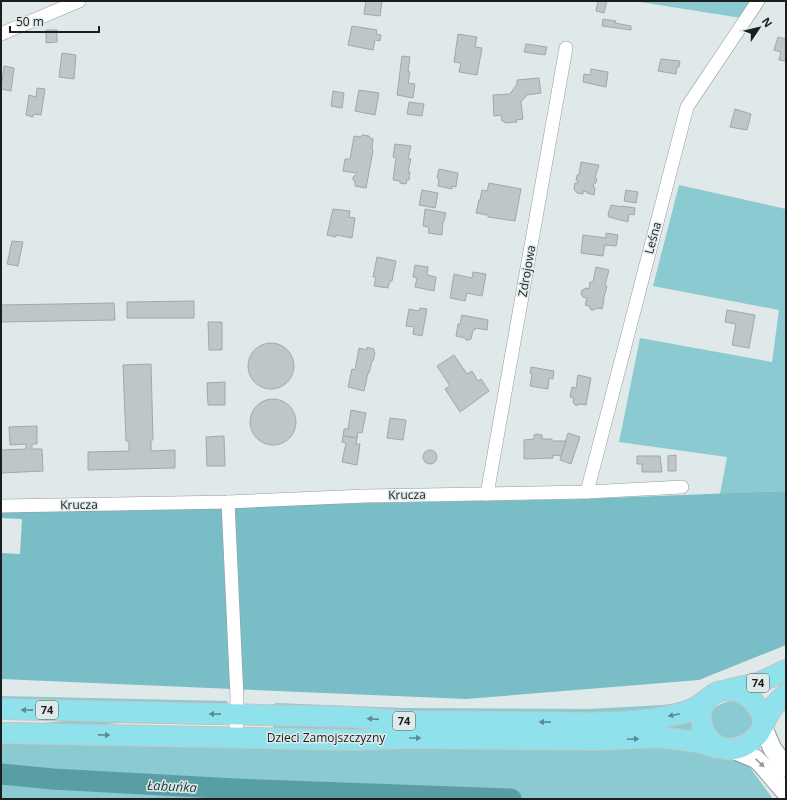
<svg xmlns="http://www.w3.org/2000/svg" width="787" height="800" viewBox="0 0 787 800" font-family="'Open Sans',sans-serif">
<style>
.green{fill:#8bcad1}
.forest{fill:#79bec6}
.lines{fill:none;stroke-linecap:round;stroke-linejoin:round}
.river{stroke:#599da5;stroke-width:21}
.building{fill:#bec6c7;stroke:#a0a8a9}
.minor-casing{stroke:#939a9b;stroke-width:14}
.secondary-casing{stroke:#939a9b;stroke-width:20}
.primary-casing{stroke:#c4c4c5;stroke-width:22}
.minor{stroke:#fff;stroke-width:13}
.secondary{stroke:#fff;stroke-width:18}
.primary{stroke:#8fe2eb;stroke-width:20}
.oneway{fill:#5b8a8f}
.oneway2{fill:#989a9a}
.labels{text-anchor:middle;stroke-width:3;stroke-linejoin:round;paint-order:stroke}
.shield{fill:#e0e9e9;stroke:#565b5c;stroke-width:1}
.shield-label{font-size:11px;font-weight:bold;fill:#1b1e1f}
.street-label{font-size:12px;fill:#1b1e1f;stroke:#e0e9e9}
.water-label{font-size:13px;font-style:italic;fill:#17393d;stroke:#e0e9e9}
</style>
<rect width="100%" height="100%" fill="#e0e9e9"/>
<g class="green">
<path d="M634,1H766L754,20Z"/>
<path d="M679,185L786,209V491L720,494L727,457L619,442L640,338L772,362L779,310L653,286Z"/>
<path d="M1,696L228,701L225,705L1,702Z"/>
<path d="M688,699L684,703L638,713L546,716L273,709V705L276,703L403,708L589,709L663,705L676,703Z"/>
<path d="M735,700L743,701L755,722C744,738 729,743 712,733L710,712C718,704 725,702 735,700Z"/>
<path d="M103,718L222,723L221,725L119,723L61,728L1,726V722L42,723Z"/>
<path d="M691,720L693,733L273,732V723Z"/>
<path d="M1,739L678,747L696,749L712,758L736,760L749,766L773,799H1Z"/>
</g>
<path class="forest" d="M786,491V645L699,680L466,699L1,679V553L20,554L22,519L1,518V510L582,499Z"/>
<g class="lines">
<path class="river" d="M1,774L53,779L235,789L511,799"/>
</g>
<g class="building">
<path d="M366,1H382L380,16L364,14Z"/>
<path d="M598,1H607L604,13L596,11Z"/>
<path d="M603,19L616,21L615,23L631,26V30L602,26Z"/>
<path d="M352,26L377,30L376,34L381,35L380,41L375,40L373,50L348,45Z"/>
<path d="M46,30H57V42L46,43Z"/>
<path d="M458,34L477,37L475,47L482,48L477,75L459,72L461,63L454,62Z"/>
<path d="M778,37L786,39V61L779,60L781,52L774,50Z"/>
<path d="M526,44L547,47L545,55L524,52Z"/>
<path d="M62,53L76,55L74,79L59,77Z"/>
<path d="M402,56L410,57L408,71L410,72L408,83L415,84L413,98L397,95Z"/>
<path d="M661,59L680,61L679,67H677L676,74L658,71Z"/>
<path d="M4,66L14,68L11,91L1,89Z"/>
<path d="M591,69L608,72L606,87L583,82L584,74L590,75Z"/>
<path d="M539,78L541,93L527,95L521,102L523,119L516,120L517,122L505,123L504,121H502L501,115L494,116L493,95L510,94L517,84V80Z"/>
<path d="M37,88L45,89L41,115L34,114L33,117L26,115L29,95L36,97Z"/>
<path d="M359,90L379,93L375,115L355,111Z"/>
<path d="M333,91L344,93L342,108L331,106Z"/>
<path d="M409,102L424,104L422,116L407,114Z"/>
<path d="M735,109L751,114L747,130L730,127Z"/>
<path d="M362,135L369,136L370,138L373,139L372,148L373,151L366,188L355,186V182L353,180V177L357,173L343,171L345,159H350L354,136L360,137Z"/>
<path d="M395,144L411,146L408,159H411L408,172H410L409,180H407L406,184L400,183V181L393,180L396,158L393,157Z"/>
<path d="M581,162L599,165L595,178L597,179L596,183H594L593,187L595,188L594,195L587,193V192L583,191V194L577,193L574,189L575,183H578V181L576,180L577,175H579Z"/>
<path d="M439,169L458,173L456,187L452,186V189L438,186L439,179L437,178Z"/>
<path d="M489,183L521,189L515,221L488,217V215L476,213L479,200H480L482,190L487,191Z"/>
<path d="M422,190L438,193L435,208L419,205Z"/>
<path d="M626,190L638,192L636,203L624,201Z"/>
<path d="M611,205L622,207V206L635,208L634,215L629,214L628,222L609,217L608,214Z"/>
<path d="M333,209L350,211L349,217L355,218L352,238L336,235V237L327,235Z"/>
<path d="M425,209L446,213L444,221H443L442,235L428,233L429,229L428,227L423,226Z"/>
<path d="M606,233L618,235L616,246L605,245L603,256L581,253L583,235L606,238Z"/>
<path d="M12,241L23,242L18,266L7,264Z"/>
<path d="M377,257L396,261L392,281H390L388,288L374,286L376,277H373Z"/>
<path d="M415,265L428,267L427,275L436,277L434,291L415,287L417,278L413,277Z"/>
<path d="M596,267L609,270L605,285L607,286L603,301H604L602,309L597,308L594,310H591L589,306L585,305L587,298L583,297L581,294L582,290L586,288L589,289L590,282H593Z"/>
<path d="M473,272L486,274L482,296L467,293L465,301L450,298L454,274L472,278Z"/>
<path d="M194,301V318H127V302Z"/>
<path d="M114,303L115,320L1,322V305Z"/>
<path d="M420,308L427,309L422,336L413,334L414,327L406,326L409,309L419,311Z"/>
<path d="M727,310L755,315L749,348L732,345L736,324L725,322Z"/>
<path d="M462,315L488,320L487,330L475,328V330H473L471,339L469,340H466L465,338L456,336L458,324H460Z"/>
<path d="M208,322H222V350H209Z"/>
<circle cx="271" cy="366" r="23"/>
<path d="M367,347L374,349V353H375L373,361H372L369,373H368L364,391L348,387L352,369L355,370L359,348L367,350Z"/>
<path d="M454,355L467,374L472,371L478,381L481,379L489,391L460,412L445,389L450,386L437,366Z"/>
<path d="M151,364L153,440H151V451L175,450V468L88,470V452L129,451V441H126L123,365Z"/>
<path d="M531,367L554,371L553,379L549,378L548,389L530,386L532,374L530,373Z"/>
<path d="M578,375L591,378L586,405L580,404L578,405H575L573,402L574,398L570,397L572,387L576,388Z"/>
<path d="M225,382V405H208L207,383Z"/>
<circle cx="273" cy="422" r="23"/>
<path d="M351,410L366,413L362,433L358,432L357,438L343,436L344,429H348Z"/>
<path d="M390,418L406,420L403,440L387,438Z"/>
<path d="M37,426V444H32V449H42L43,471L1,473V450L26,449V444L10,445L9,427Z"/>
<path d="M568,433L580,437L571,464L560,460Z"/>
<path d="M536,434L542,435V439H552V441H566L561,456L553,455V458L524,459V440L534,439V435Z"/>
<path d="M224,436L225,466H207L206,437Z"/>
<path d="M343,436L357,438L356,444H360L357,465L342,462L346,443L342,442Z"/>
<circle cx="430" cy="457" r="7"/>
<path d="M676,455V471H668V456Z"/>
<path d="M637,456H660L662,472H642V464H637Z"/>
</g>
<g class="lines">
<defs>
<g id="minor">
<path d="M1,34L79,1"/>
<path d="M587,492L687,107L758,1"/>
<path d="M487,494L566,48"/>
<path d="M228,502L237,698L236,737"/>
<path d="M1,506L228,502L365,496L587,492L682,487"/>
</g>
<g id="secondary">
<path d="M763,727L772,748L786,768"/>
<path d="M732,749L756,759L763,766L786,793"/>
</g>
<g id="primary">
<path d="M730,689L758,683L786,670"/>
<path d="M1,709L353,717L406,721L591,723L622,722L656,719L683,713L696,707L709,698"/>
<path d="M764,725C757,679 700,680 701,720C702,730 708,739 716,745C726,752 738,750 747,744C762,735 762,725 770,712C774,705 780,699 786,694"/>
<path d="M1,733L352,740L410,738L594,740L659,737L698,742L714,747L721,748"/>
</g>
</defs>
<use href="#minor" class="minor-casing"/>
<use href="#secondary" class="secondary-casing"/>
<use href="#primary" class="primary-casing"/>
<use href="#minor" class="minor"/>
<use href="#secondary" class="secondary"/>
<use href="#primary" class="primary"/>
</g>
<defs><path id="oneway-solid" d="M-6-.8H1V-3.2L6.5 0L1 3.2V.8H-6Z"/></defs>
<g class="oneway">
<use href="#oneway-solid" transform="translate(27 710) rotate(-179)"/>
<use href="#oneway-solid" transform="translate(215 714) rotate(-179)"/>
<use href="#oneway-solid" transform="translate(674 715) rotate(168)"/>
<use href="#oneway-solid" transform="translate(373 719) rotate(-176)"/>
<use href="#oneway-solid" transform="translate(545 722) rotate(-179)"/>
<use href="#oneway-solid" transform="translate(104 735) rotate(1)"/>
<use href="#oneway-solid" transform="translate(415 738)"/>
<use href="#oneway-solid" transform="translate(633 739) rotate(-3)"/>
</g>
<use class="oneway2" href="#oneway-solid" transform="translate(760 763) rotate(44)"/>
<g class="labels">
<g class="shield">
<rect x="747" y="674" width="22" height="18" rx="3"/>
<rect x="36" y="701" width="22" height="18" rx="3"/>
<rect x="393" y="712" width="22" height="18" rx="3"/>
</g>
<g class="shield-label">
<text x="758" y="687">74</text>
<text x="47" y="714">74</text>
<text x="404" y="725">74</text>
</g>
<g class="street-label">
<text transform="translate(653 238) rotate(-75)" y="4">Leśna</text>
<text transform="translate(527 271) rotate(-80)" y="4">Zdrojowa</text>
<text transform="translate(407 495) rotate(-1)" y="4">Krucza</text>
<text transform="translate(79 505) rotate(-1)" y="4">Krucza</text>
<text x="326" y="742">Dzieci Zamojszczyzny</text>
</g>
<g class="water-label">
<text transform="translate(172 786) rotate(3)" y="5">Łabuńka</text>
</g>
</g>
<rect width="787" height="800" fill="none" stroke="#1b1e1f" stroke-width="4"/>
<g transform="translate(759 28) rotate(55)" stroke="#e0e9e9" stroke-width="3" paint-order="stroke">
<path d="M0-3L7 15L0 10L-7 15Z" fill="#1b1e1f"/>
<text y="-6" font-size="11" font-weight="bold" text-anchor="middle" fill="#1b1e1f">N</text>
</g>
<path d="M10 26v6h89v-6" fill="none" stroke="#1b1e1f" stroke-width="2"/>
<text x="16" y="26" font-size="12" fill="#1b1e1f" stroke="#e0e9e9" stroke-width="3" paint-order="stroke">50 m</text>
</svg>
